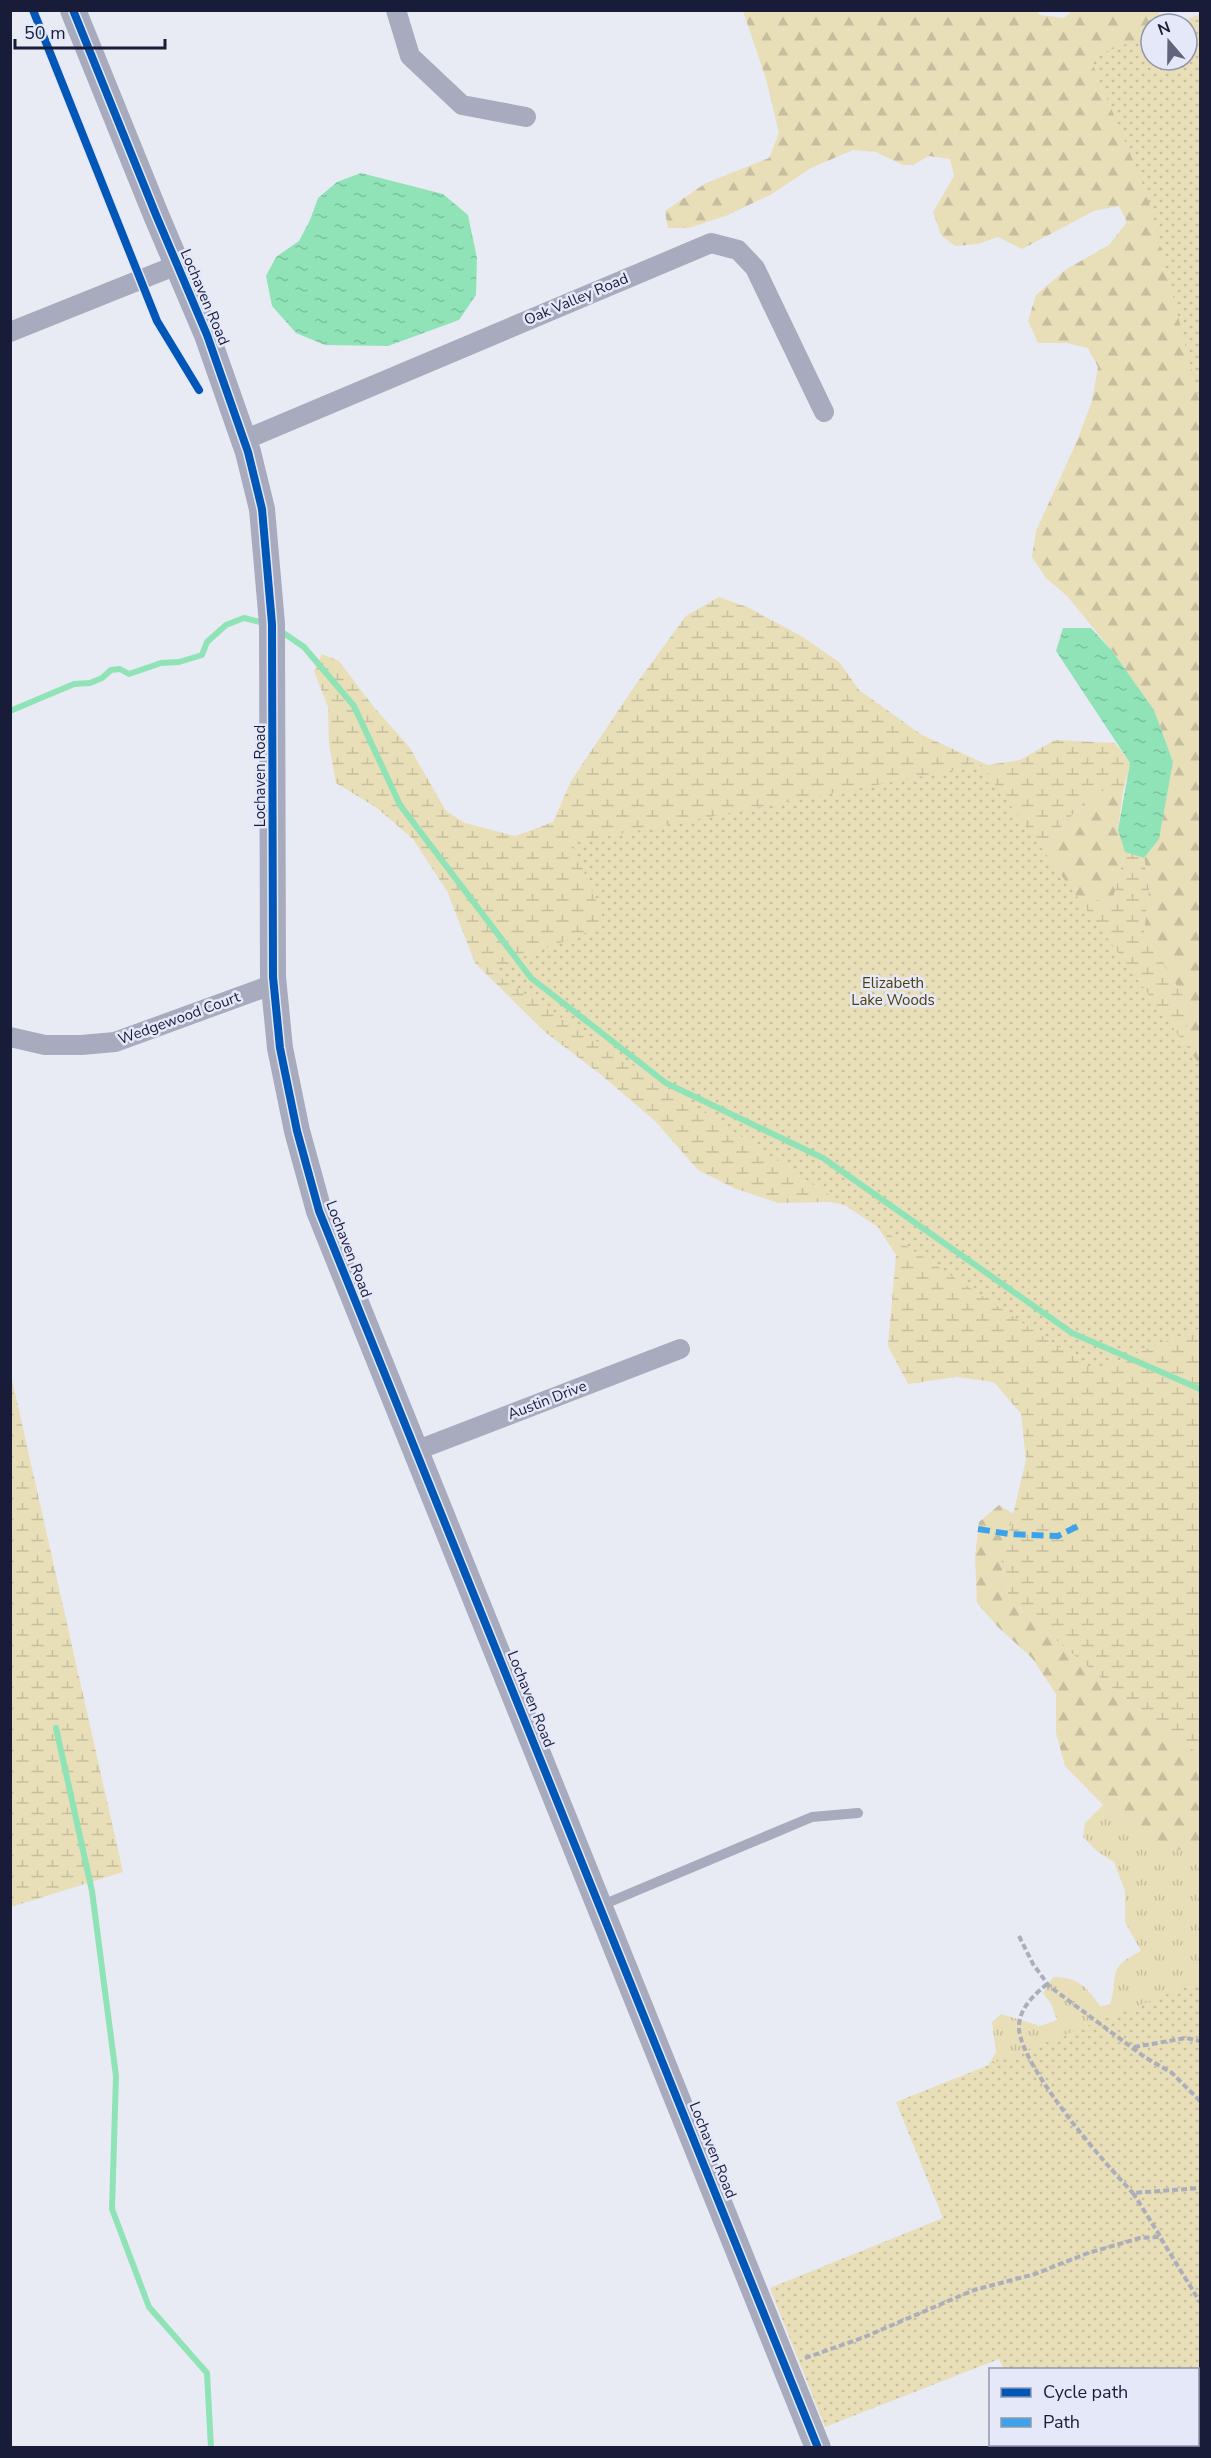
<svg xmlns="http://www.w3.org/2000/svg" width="1211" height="2458" viewBox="0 0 1211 2458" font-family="'Nunito Sans',sans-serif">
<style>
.grass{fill:url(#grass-tufts)}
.forest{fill:url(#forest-firs)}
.wetland{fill:url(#wetland-marsh)}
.park{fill:url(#park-dots)}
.water{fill:url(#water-ripples)}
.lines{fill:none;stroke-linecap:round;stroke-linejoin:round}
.stream{stroke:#8fe3b6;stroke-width:6}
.path{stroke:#acaebc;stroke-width:4;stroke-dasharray:6 3;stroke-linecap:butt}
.service{stroke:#a8abbe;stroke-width:10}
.minor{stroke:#a8abbe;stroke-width:20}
.tertiary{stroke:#a8abbe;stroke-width:26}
.quiet{stroke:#3da2ec;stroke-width:6;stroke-dasharray:12 6;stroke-linecap:butt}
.cycleway-casing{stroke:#e5e8f8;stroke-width:11}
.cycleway{stroke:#0057b8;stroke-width:8}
.labels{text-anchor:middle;stroke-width:5;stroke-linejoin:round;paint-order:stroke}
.street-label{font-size:15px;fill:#181c38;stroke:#e5e8f8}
.park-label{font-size:15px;fill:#4b3f07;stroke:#e5e8f8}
</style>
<defs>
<pattern id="grass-tufts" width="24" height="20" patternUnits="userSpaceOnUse" patternTransform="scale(1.5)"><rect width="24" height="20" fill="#e8deb8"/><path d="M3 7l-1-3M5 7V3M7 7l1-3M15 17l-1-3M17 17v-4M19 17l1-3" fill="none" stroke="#c6be9f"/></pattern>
<pattern id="forest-firs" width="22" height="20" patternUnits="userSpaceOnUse" patternTransform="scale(1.5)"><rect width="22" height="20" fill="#e8deb8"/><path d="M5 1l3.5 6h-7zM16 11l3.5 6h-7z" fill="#c6be9f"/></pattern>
<pattern id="wetland-marsh" width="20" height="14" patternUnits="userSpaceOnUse" patternTransform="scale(1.5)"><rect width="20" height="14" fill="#e8deb8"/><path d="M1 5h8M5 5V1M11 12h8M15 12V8" fill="none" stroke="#c6be9f"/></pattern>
<pattern id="park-dots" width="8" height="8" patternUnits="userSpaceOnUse" patternTransform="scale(1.5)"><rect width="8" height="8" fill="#e8deb8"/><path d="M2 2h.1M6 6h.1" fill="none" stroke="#c6be9f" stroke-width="1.8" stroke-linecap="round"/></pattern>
<pattern id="water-ripples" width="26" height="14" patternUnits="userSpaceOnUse" patternTransform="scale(1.5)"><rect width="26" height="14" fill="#8fe3b6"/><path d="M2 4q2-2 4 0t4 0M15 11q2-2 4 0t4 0" fill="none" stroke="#7bc29d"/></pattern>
</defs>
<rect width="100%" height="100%" fill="#e9ebf4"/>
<path class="grass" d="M1103,1805C1138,1833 1156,1844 1200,1855V2325L821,2329L791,2341L773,2290L956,2246L983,2074L996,2052L992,2022L1001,2014L1040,2026L1057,2020L1051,2004L1043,1993L1053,1977C1078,1977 1086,1986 1100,2006L1110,2005C1120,1973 1105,1969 1141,1951L1125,1922V1891L1114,1862L1098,1852L1083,1837L1085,1823Z"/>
<g class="forest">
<path d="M1036,10L1040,15L1064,18L1072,11H1159V24H1151V60L1200,268V1089L1194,1070L1183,996L1144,933L1149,888L1144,858L1159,839L1173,762L1154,710L1113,652L1067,596L1046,578L1032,557L1036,531L1077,441L1092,401L1098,367L1088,348L1067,343H1038L1028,321L1036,295L1065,270L1109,245L1127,222L1119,206L1094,211L1022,249L998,237L978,244L955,246L941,235L933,212L954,176L950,159L929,156L913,165H903L876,152L853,150L811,168L772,194L728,215L689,228H668L665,211L706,183L769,158L779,133L766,79L743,11Z"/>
<path d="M1095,791H1123L1118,830L1125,852L1112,903L1031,887L1020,870Z"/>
<path d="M999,1505L1014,1514L1001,1565L1010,1601L1165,1732L1200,1754V1855L1169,1847L1137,1831L1103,1805L1065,1766L1056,1733V1694L1032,1658L998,1627L977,1603L975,1557L979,1522Z"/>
</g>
<g class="wetland">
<path d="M719,597L747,607L803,637L840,663L859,690L922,735L988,765L1020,760L1055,740L1115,743L1130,763L1123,791H1095L1020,870L1032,887L1112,903L1125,852L1144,858L1149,888L1144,933L1183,996L1194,1070L1200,1089V1754L1165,1732L1010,1601L1001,1565L1026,1460L1021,1414L994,1382L956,1377L908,1384L888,1346L896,1255L866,1209L830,1202L778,1203L734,1188L698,1170L655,1121L600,1074L545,1032L475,963L447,891L413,839L377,808L336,783L329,744L328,707L314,671L322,654L339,661L373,706L410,748L446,811L465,823L515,836L553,822L571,781L636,684L686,616Z"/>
<path d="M11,1375L123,1872L11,1907H10Z"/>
</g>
<g class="park">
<path d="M1200,14V403L1147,194L1090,58L1151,34V60H1187V24H1176Z"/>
<path d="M981,765L1200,1065V1328L1094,1370L489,970L606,925L572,843Z"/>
<path d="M1200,1981V2412L1198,2413V2370L1004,2369L999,2359L825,2427L770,2288L943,2218L896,2102Z"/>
<path d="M1035,2445H1118L1110,2448H1036Z"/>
</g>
<g class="water">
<path d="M361,173L443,194L468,215L477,258L476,295L459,320L388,346L325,345L296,333L272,306L266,276L276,257L299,241L310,220L318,198L337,182Z"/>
<path d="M1063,628H1091L1113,652L1154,710L1173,762L1159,839L1144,858L1125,852L1118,830L1130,763L1056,651Z"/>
</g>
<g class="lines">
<g class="stream">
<path d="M285,634L304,647L354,706L400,805L531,978L666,1083L823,1158L1072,1333L1200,1389"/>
<path d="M10,711L74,684L90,683L102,678L111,670L120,669L129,674L161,663L179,662L202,655L207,642L226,625L244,618L260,622"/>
<path d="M56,1728L92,1891L116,2076L112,2209L149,2307L207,2373L211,2448"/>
</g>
<g class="path">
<path d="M1019,1936L1033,1964L1049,1986L1146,2058L1172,2073L1200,2101"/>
<path d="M1047,1984C1034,1995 1018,2009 1019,2029C1022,2068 1104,2163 1133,2193"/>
<path d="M1134,2047L1186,2038L1200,2041"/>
<path d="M1160,2236L1133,2193L1200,2188"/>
<path d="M805,2358L862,2338L974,2290L1035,2274L1088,2253L1140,2238L1160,2237L1200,2302"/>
</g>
<path class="service" d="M600,1906L812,1817L858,1813"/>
<g class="minor">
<path d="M396,10L410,56L462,105L526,117"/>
<path d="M10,332L177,265"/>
<path d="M244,440L711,243L738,250L755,268L824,412"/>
<path d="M10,1037L45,1045H81L115,1042L274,984"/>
<path d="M415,1451L680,1349"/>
</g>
<path class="tertiary" d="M73,10L156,215L207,335L248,452L262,509L272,624L273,977L280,1048L297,1131L319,1211L818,2448"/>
<path class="quiet" d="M978,1529L1009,1534L1058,1536L1082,1524"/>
<defs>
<g id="cycleway">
<path d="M33,10L157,321L199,390"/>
<path d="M73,10L156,215L207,335L248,452L262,509L272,624L273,977L280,1048L297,1131L319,1211L818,2448"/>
</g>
</defs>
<use href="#cycleway" class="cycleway-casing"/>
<use href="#cycleway" class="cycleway"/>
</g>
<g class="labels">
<g class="street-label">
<text transform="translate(205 297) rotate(67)" y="5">Lochaven Road</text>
<text transform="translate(576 299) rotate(-23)" y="5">Oak Valley Road</text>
<text transform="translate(260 776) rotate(-90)" y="5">Lochaven Road</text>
<text transform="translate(179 1018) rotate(-20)" y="5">Wedgewood Court</text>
<text transform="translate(349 1249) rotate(69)" y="5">Lochaven Road</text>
<text transform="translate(547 1400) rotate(-21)" y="5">Austin Drive</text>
<text transform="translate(531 1699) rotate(68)" y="5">Lochaven Road</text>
<text transform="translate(713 2150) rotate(68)" y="5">Lochaven Road</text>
</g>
<g class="park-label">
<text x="893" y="988">Elizabeth<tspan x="893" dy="17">Lake Woods</tspan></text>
</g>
</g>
<rect width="1211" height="2458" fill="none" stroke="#181c38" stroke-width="24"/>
<rect x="989" y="2368" width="210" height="78" fill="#e5e8f8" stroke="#9396ab" stroke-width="1.5"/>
<rect x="1001" y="2388" width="30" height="9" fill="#0057b8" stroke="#9396ab" stroke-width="1.5"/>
<text x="1043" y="2398" font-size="18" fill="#181c38">Cycle path</text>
<rect x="1001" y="2418" width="30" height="9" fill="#3da2ec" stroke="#9396ab" stroke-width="1.5"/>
<text x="1043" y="2428" font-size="18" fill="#181c38">Path</text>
<g transform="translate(1169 42) rotate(340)"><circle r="28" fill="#e5e8f8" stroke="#9396ab" stroke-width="1.5"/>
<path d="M0-4.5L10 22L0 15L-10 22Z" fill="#61647a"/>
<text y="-9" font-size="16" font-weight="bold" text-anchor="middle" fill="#181c38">N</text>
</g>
<path d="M15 39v9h150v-9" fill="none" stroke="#181c38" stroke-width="3"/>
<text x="24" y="39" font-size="18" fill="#181c38" stroke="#e5e8f8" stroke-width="4.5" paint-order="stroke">50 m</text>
</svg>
